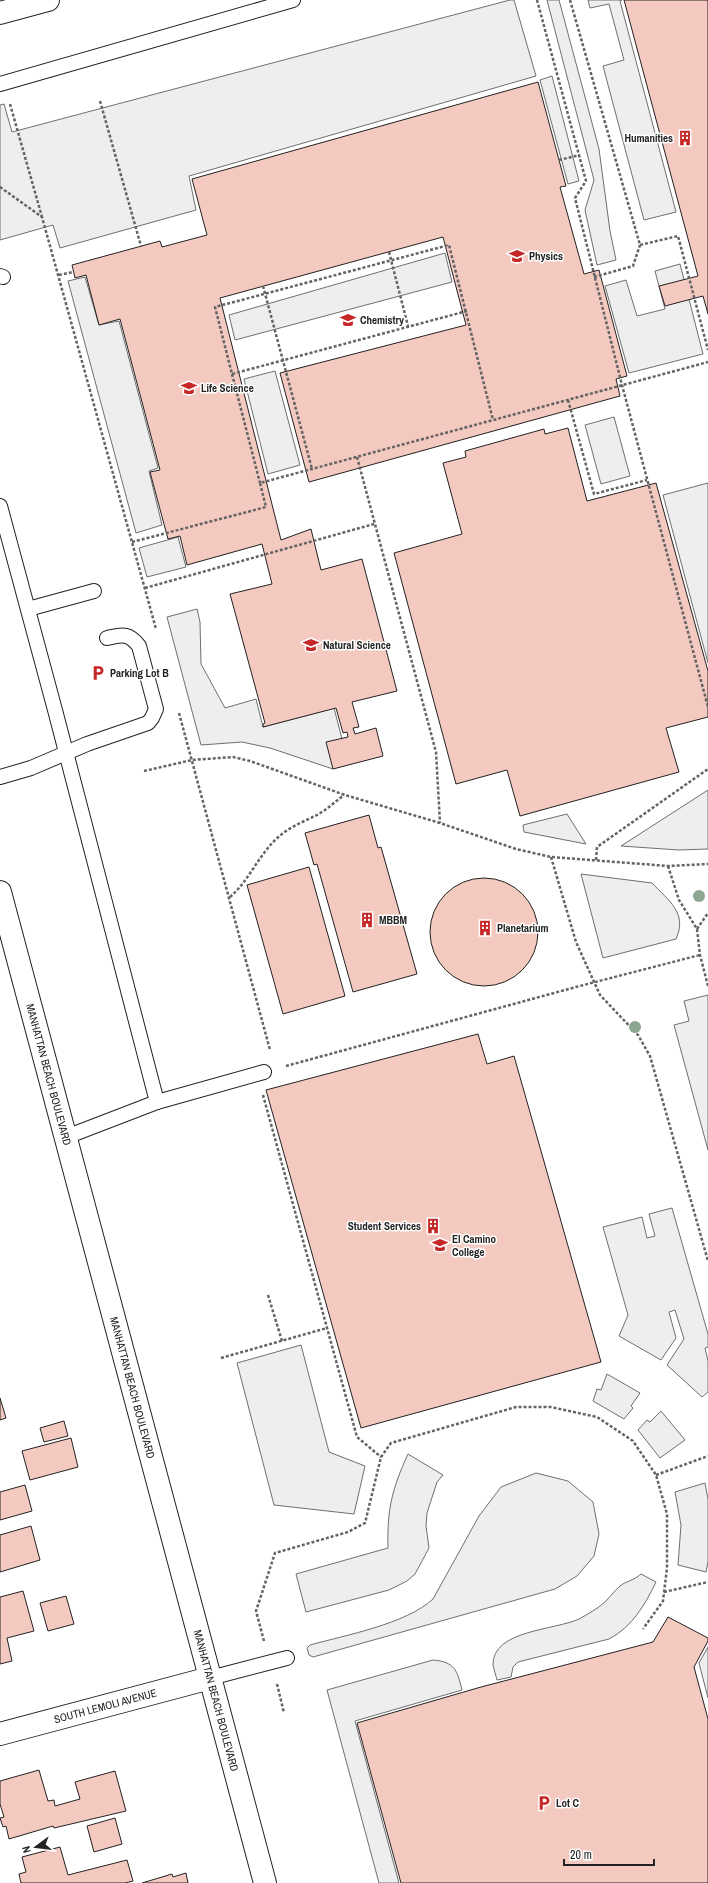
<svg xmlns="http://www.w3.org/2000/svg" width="708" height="1883" viewBox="0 0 708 1883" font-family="'Archivo Narrow',sans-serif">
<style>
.green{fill:#eee;stroke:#6f6f6f}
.building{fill:#f3c9c0;stroke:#222}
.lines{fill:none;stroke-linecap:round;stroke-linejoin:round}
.service-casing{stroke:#222;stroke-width:16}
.minor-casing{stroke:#222;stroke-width:24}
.primary-casing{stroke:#222;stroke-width:24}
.path{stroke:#646464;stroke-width:2.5;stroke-dasharray:3 2;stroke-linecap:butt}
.service{stroke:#fff;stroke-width:14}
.minor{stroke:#fff;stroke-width:22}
.primary{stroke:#fff;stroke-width:22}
.tree{fill:#8da692}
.labels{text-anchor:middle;stroke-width:3;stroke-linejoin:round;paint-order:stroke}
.poi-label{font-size:11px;font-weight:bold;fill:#222;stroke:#fff;text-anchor:start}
.street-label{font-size:11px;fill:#222;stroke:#fff}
</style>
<rect width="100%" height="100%" fill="#fff"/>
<g class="green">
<path d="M510,0H514L536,76L189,176L196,210L60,248L53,225L0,240V105L4,104L12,132Z"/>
<path d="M547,0H559L599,149L610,231L616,260L597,265L585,210L594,180Z"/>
<path d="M588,0H622L620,1L676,212L644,220L603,66L624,60L609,4L590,8Z"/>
<path d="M552,76L579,181L568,184L540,80Z"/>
<path d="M445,253L452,282L235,340L229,315Z"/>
<path d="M680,264L703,354L629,373L605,286L626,280L637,316L665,309L655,271Z"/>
<path d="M85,277L99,325L119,321L158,468L149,471L162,525L136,533L68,281Z"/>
<path d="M275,371L300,465L268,474L244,379Z"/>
<path d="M614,417L630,476L601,484L585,425Z"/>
<path d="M708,483V663L663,495Z"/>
<path d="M178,537L186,567L147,577L139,548Z"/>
<path d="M197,609L200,622L201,664L225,708L256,699L263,727L334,708L342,739L333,769L270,748L242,742L201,745L167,617Z"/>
<path d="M708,790V849L679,850L621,846Z"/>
<path d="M567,814L586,844L524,832L523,825Z"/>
<path d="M581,874L652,883C668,900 688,913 676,939L603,958Z"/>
<path d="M708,995V1150L674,1025L689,1021L684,1001Z"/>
<path d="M672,1208L708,1334V1347L705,1348L708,1361V1392L702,1397L667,1365L684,1339L675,1310L669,1312L676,1338L661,1360L619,1336L628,1315L603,1227L642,1217L647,1238L655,1236L649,1214Z"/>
<path d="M301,1345L329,1452L365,1466L354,1514L274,1505L237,1363Z"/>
<path d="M607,1374L640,1393L631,1406L633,1408L624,1419L593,1401L597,1389L601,1390Z"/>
<path d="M661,1411L685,1440L660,1458L638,1430L647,1420L650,1422Z"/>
<path d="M408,1454L443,1475L437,1482L427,1513L426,1526L429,1548L415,1574L407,1581L389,1590L306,1612L296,1574L388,1548C387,1509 392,1489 408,1454Z"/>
<path d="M536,1473L568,1481L593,1502L599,1534L594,1556L577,1576L555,1589L313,1657L309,1655L307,1648L310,1645C346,1635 406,1624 433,1599L479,1516L501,1487Z"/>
<path d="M705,1483L708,1499V1562L706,1572L678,1565L681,1525L675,1492Z"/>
<path d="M641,1574L656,1582C645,1605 632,1627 609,1639L518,1662L513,1667L511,1677L497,1680C496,1676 494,1670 493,1665C492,1630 556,1630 579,1619C588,1614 597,1609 605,1602C610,1597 614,1591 620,1586C626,1581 633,1581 641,1574Z"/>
<path d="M708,1647V1698L699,1663Z"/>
<path d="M433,1660C455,1662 457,1670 462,1690L355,1721L399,1883H379L327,1690Z"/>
</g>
<g class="building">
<path d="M624,0H708V314L703,296L665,306L659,286L698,276Z"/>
<path d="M538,82L566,186L560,187L584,274L599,270L627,376L616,379L620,396L309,482L280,373L466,325L443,237L220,298L281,540L311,529L321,570L362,559L397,691L352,702L359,727L353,728L355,734L376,728L383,756L333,769L326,742L348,737L347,732L343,733L336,708L263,727V724L265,723L230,594L272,584L262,544L187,565L180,536L168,539L150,472L160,470L120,319L99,325L86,275L75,278L72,265L160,241L162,247L207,235L192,179Z"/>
<path d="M568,428L587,501L656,483L708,671V717L666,728L679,772L520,816L507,770L456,784L394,553L462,534L443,463L466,457L465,451L544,429L545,434Z"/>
<path d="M369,815L378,848L381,847L417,974L353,992L317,864L314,865L305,833Z"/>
<path d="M309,867L345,996L283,1014L247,885Z"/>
<circle cx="484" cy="932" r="54"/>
<path d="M478,1034L487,1064L514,1056L601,1362L361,1428L266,1090Z"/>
<path d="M0,1398L6,1418L0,1420Z"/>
<path d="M64,1421L68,1436L44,1442L40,1428Z"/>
<path d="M71,1438L78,1467L30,1480L22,1451Z"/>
<path d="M25,1485L32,1511L0,1520V1492Z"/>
<path d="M31,1526L40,1560L0,1572V1535Z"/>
<path d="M23,1591L34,1631L7,1638L12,1661L0,1664V1597Z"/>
<path d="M66,1596L74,1624L48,1631L40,1603Z"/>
<path d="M668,1617L708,1638V1641L694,1667L708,1719V1883H401L357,1723L481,1687L653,1642Z"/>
<path d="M39,1770L48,1801L54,1800L55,1806L80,1799L75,1782L115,1771L126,1811L54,1828L53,1826L9,1839L6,1826L3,1827L0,1818L4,1817L0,1804V1781Z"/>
<path d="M115,1818L122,1844L94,1852L87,1826Z"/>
<path d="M60,1847L68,1875L127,1860L133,1881L125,1883H21L19,1874L26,1872L22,1857Z"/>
<path d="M186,1873L188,1883H142L172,1874L173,1877Z"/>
</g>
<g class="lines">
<defs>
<g id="service">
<path d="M0,84L293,0"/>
<path d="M0,276L3,277"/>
<path d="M0,506L55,710L157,1102"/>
<path d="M28,609L94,591"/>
<path d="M0,777L31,768L87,744L148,723L152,718L156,709L139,646C128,632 122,635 107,638"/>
<path d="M66,1137L157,1102L264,1072"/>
<path d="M210,1678L287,1658"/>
</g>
<g id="minor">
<path id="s1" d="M0,1734L210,1678"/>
</g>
<g id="primary">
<path d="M0,13L48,0"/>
<path id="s2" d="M0,892L265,1883"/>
</g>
</defs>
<use href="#service" class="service-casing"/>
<use href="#minor" class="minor-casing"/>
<use href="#primary" class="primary-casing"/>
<g class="path">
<path d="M537,0L586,181L575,198L622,385L708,707"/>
<path d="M570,0L640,245L678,236L708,350"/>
<path d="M100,101L141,246"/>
<path d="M10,104L42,217"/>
<path d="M559,160L580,155"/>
<path d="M0,187L42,217L156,629"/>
<path d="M389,252L408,326"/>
<path d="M59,275L73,272"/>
<path d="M594,277L633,266L640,245"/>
<path d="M263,286L312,469"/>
<path d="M467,311L232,374L215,307L449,245L493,420"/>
<path d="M232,374L260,483"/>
<path d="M568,400L594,494L647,480"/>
<path d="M357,457L436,752L440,823"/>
<path d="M132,542L266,507L260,483L708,362"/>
<path d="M145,588L374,524"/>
<path d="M179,713L270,1050"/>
<path d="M144,771L192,760L233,757L250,761L345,795L440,823L516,849L551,857L668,866L708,864"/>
<path d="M551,857L576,942L600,995L638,1035L650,1056L708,1261"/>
<path d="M596,860L597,847L708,769"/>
<path d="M668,866L679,900L697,929L700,955L708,986"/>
<path d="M230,897C250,880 260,851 282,834C292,826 305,821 317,815C326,810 335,802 344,795"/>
<path d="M697,929L708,913"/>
<path d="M286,1066L576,987L700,955"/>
<path d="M263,1095L357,1437L381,1457"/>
<path d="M268,1295L282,1341"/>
<path d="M221,1358L327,1328"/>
<path d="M656,1475L708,1456"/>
<path d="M664,1592L708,1582"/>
<path d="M264,1641L256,1611L275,1553L348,1532L365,1523L381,1457L391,1443L516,1407H551L597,1417L633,1441L656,1475L667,1514V1568L663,1601L643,1629"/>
<path d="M277,1684L284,1713"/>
</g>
<use href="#service" class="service"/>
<use href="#minor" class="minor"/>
<use href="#primary" class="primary"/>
</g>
<g class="tree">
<circle cx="699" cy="896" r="6"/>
<circle cx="635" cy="1027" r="6"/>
</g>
<defs>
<symbol id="building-bare" viewBox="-9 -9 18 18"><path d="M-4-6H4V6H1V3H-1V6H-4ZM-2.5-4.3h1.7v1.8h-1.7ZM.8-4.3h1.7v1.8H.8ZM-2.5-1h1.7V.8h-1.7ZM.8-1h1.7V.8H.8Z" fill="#c62828" stroke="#fff" stroke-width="2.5" paint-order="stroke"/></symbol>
<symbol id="university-bare" viewBox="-9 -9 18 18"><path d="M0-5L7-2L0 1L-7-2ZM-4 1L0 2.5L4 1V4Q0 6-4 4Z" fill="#c62828" stroke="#fff" stroke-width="2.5" paint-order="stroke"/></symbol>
<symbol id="parking-bare" viewBox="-9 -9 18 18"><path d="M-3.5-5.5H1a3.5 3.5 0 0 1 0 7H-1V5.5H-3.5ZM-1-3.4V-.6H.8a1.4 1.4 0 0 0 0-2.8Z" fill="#c62828" stroke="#fff" stroke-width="2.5" paint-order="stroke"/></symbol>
</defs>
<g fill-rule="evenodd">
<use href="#building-bare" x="674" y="127" width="22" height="22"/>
<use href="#university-bare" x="506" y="245" width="22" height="22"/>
<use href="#university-bare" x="337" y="309" width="22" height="22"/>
<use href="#university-bare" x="178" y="377" width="22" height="22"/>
<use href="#university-bare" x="300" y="634" width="22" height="22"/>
<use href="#parking-bare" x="87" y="662" width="22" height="22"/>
<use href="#building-bare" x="356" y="909" width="22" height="22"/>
<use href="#building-bare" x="474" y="917" width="22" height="22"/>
<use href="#building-bare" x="422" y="1215" width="22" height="22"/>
<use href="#university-bare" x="429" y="1234" width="22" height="22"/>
<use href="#parking-bare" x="533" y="1792" width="22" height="22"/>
</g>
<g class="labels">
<g class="poi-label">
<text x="673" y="142" text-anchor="end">Humanities</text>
<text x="529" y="260">Physics</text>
<text x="360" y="324">Chemistry</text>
<text x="201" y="392">Life Science</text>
<text x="323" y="649">Natural Science</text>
<text x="110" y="677">Parking Lot B</text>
<text x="379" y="924">MBBM</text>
<text x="497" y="932">Planetarium</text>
<text x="421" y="1230" text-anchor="end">Student Services</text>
<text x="452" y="1243">El Camino<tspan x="452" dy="13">College</tspan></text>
<text x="556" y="1807">Lot C</text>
</g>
<g class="street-label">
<text dy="4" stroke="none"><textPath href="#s2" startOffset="189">MANHATTAN BEACH BOULEVARD</textPath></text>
<text dy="4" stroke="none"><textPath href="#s2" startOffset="513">MANHATTAN BEACH BOULEVARD</textPath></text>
<text dy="4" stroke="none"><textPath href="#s2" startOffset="837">MANHATTAN BEACH BOULEVARD</textPath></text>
<text dy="4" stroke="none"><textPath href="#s1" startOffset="109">SOUTH LEMOLI AVENUE</textPath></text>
</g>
</g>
<g transform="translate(36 1847) rotate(255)" stroke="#ffffff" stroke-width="3" paint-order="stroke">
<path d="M0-3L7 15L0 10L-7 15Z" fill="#222222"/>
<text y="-6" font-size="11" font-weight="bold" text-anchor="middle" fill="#222222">N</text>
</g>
<path d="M564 1859v6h90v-6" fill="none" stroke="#222222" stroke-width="2"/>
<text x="570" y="1859" font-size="12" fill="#222222" stroke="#ffffff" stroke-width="3" paint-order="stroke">20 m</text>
</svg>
